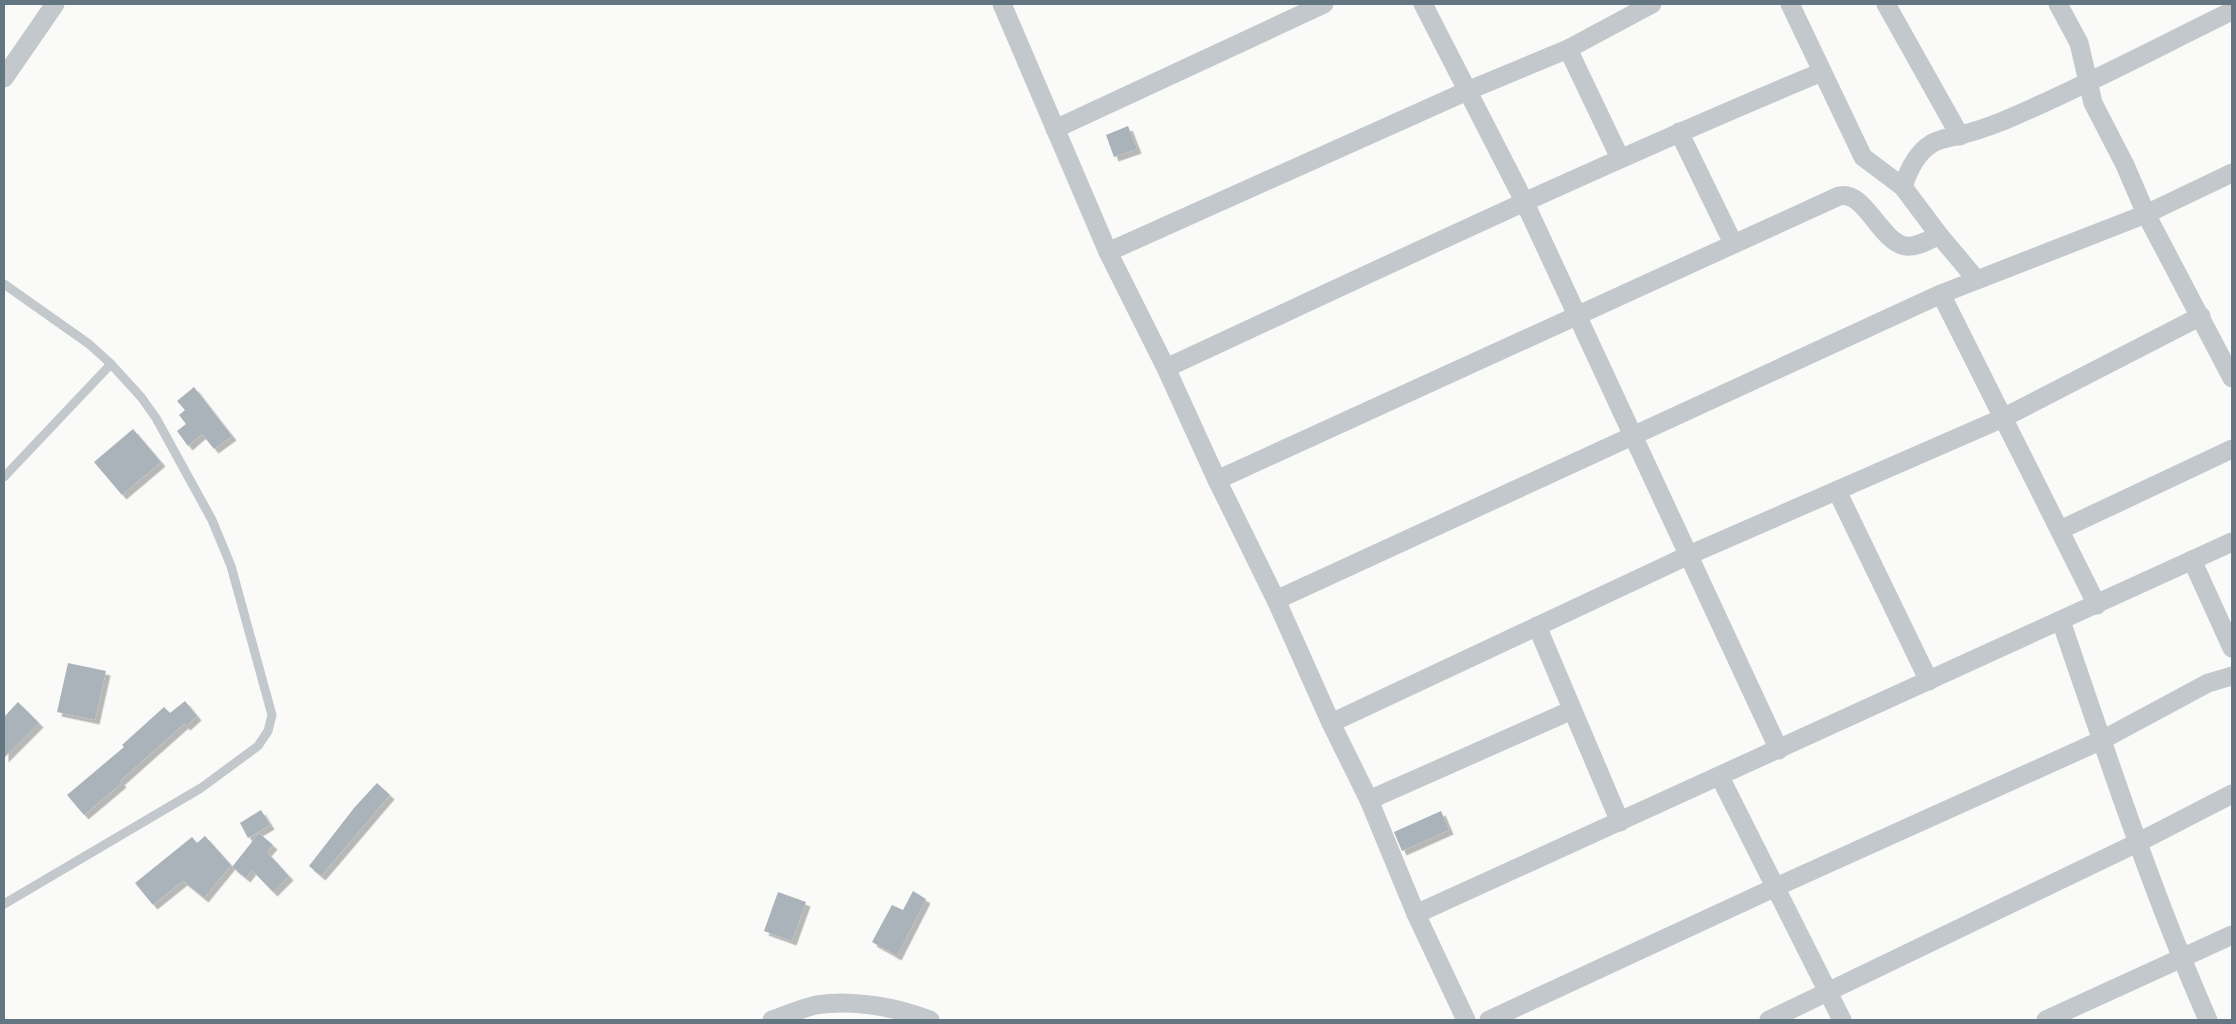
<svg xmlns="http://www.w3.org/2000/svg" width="2236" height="1024" viewBox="0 0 2236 1024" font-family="Helvetica,sans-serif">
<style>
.building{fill:#aab3b9;filter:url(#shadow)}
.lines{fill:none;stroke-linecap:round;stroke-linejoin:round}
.lane{stroke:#c3c8cc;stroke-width:9}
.street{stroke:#c3c8cc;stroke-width:19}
</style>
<defs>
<filter id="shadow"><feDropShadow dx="4.5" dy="4.5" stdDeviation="0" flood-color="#0004"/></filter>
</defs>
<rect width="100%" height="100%" fill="#fafaf8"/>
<g class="building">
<path d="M1128,126L1137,149L1114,157L1106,135Z"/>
<path d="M194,387L232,436L214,449L202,434L188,446L177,431L186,424L179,415L185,410L177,401Z"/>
<path d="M133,429L161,462L122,495L94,462Z"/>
<path d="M68,663L106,671L95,720L57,712Z"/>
<path d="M185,701L197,716L186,726L184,724L120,781L122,783L84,815L67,795L124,747L122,745L164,707L170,713Z"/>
<path d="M18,702L39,723L4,758V717Z"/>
<path d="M377,783L390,795L321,876L309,866L354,808Z"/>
<path d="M261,810L270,825L248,838L240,823Z"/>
<path d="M1441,811L1449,830L1402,851L1394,832Z"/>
<path d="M259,833L273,845L267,852L289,876L273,892L252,870L246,878L232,867Z"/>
<path d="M205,836L231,865L204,898L183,881L153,905L135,883L192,837L197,843Z"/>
<path d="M913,891L926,899L897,956L872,942L892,905L903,910Z"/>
<path d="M778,892L806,902L792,941L764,931Z"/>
</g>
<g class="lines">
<g class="lane">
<path d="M4,284L89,344L111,364L141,397L156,418L212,520L231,566L272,715L268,731L258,746L201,788L4,904"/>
<path d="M4,477L111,364"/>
</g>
<g class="street">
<path d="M1002,4L1108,252L1166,368L1217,480L1276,600L1331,723L1369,800L1416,914L1466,1020"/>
<path d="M1423,4L1524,201L1779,750"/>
<path d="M1790,4L1863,157L1903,187L1939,235L1976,279"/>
<path d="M1886,4L1960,136"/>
<path d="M2058,4L2079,43L2093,103L2125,165L2146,214L2232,378"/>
<path d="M1568,49L1620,158"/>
<path d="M4,78L55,4"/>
<path d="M1055,129L1324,4"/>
<path d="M1679,132L1733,243"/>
<path d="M1903,187C1908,171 1917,153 1931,144C1941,138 1950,138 1960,135C1974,132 1990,126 2003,121C2081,88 2156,48 2232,11"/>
<path d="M1108,252L1467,91L1568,49L1652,4"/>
<path d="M1941,294L2097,605"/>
<path d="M1166,368C1384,267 1600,164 1822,72"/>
<path d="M1217,480L1839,196C1865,190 1879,240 1905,246C1916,248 1929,240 1939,235"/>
<path d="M1837,491L1929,681"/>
<path d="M2060,530L2232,449"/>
<path d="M2192,560L2232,648"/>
<path d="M1276,600L1941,294L2146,214L2232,173"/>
<path d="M2061,621C2107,755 2151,890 2208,1020"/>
<path d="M1537,626L1620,822"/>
<path d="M1331,723L1689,555L2003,418L2201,316"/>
<path d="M1720,777L1842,1020"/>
<path d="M1369,800L1572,710"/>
<path d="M1416,914L2232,542"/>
<path d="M772,1020C787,1015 802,1008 816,1005C852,999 896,1007 930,1020"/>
<path d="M1489,1020L1776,887L2102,740L2208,683L2232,676"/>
<path d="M1769,1020L2137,843L2232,794"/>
<path d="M2046,1020L2232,935"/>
</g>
</g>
<rect width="2236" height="1024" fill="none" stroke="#657683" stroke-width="10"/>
</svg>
